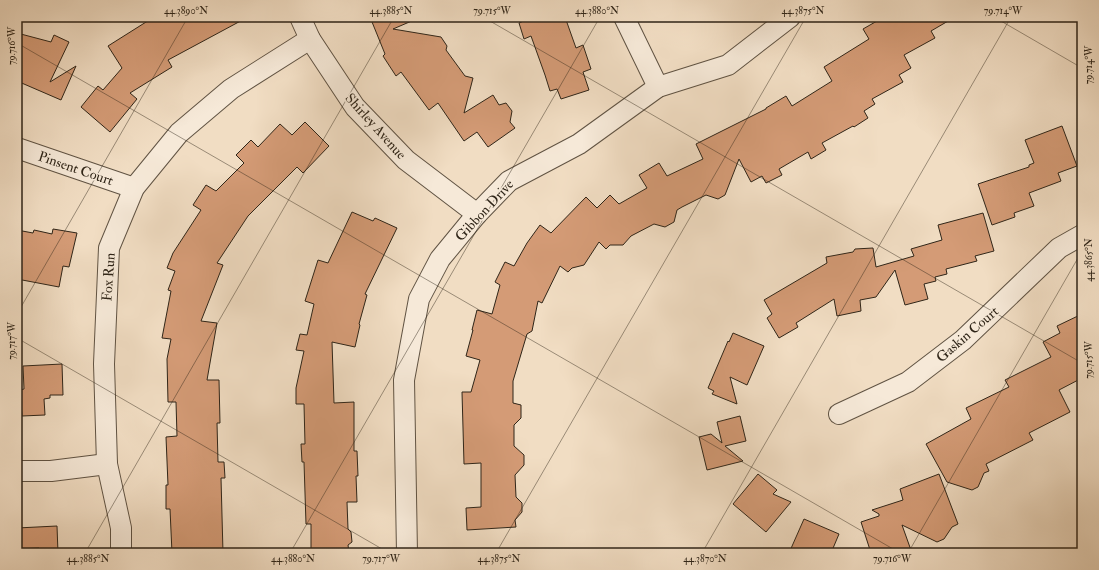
<svg xmlns="http://www.w3.org/2000/svg" width="1099" height="570" viewBox="0 0 1099 570" font-family="'IM FELL Double Pica',serif">
<style>
.building{fill:#d49b76;stroke:#2f2518}
.lines{fill:none;stroke-linecap:round;stroke-linejoin:round}
.street-casing{stroke:#605343;stroke-width:22}
.street{stroke:#f6e9d8;stroke-width:20}
.ticks{fill:none;stroke:#2f2518;stroke-width:1;stroke-opacity:0.45}
.labels{text-anchor:middle;stroke-width:3;stroke-linejoin:round;paint-order:stroke}
.street-label{font-size:14px;fill:#2f2518;stroke:#f6e9d8}
.neatline{fill:none;stroke:#2f2518;stroke-width:1.5}
.ticks-label{font-size:10px;text-anchor:middle;fill:#2f2518}
</style>
<rect width="100%" height="100%" fill="#f1ddc3"/>
<filter id="stains"><feTurbulence type="fractalNoise" baseFrequency=".005" numOctaves="4"/><feColorMatrix values="0 0 0 0 .2 0 0 0 0 .09 0 0 0 0 .02 0 0 0 .5 -.17"/></filter>
<radialGradient id="worn" r=".72"><stop offset=".6" stop-color="#630" stop-opacity="0"/><stop offset="1" stop-color="#630" stop-opacity=".3"/></radialGradient>
<g class="building">
<path d="M154,17H248L168,60L172,67L130,93L137,99L110,132L81,107L98,86L103,90L122,68L108,46Z"/>
<path d="M370,17H421L393,29L441,37L447,46L446,50L465,76L473,78L464,113L493,95L499,105L506,103L512,111L510,122L515,128L488,147L477,132L464,141L438,103L429,110L401,72L396,76L383,56L385,54Z"/>
<path d="M525,17H565L576,48L583,45L591,69L583,72L589,90L561,99L557,89L550,91L545,75L531,36L524,39L519,23L526,20Z"/>
<path d="M884,17H955L931,31L935,38L904,55L911,68L899,75L903,82L872,99L875,104L864,111L868,118L854,127L853,126L822,143L826,150L811,159L808,152L779,169L782,175L766,183L762,176L751,182L739,159L725,195L718,199L706,195L682,207L677,210L674,222L665,227L654,224L631,236L623,245H610L606,249L599,242L584,265L572,268L568,272L560,266L542,303L538,301L532,331L527,334L513,381V403L521,405V418L514,425V446L524,455V465L515,475L516,497L522,503V512L515,520L516,527L467,530L466,508L481,507V463L464,464L462,392H471L480,360L466,356L473,330H472L477,310L492,314L500,285L495,282L505,262L514,266L527,243L540,225L551,233L586,197L597,208L610,195L619,204L647,188L639,175L659,163L667,176L703,159L696,144L766,109V108L786,96L792,106L832,81L824,67L869,39L863,29Z"/>
<path d="M17,33L51,42L54,35L69,42L50,82L76,66L61,100L17,81Z"/>
<path d="M305,122L329,146L303,173L297,167L248,216L217,263L223,265L201,321L217,323L207,380H219L220,423H217L218,462H224L225,478H221L223,553H172L170,509H166V485H168L166,437L177,436L176,402H168L167,359L171,339L162,338L171,291L168,290L175,271L167,268L173,253L201,210L193,205L206,185L216,191L244,163L236,155L251,140L258,147L280,124L292,135Z"/>
<path d="M1062,126L1077,166L1058,173L1061,181L1029,193L1034,206L1014,213L1015,217L992,225L978,184L1029,167V165L1034,163L1025,140Z"/>
<path d="M352,212L373,221L375,218L397,228L365,294L367,295L359,324L360,325L355,347L332,342L334,403L354,402V451H357L358,476H356L357,502H347L348,529L351,532L352,542L348,545L349,553H311V524H306L304,462H302L301,444H305L304,404H296V388L304,351L296,350L300,334L307,335L314,304L305,301L318,260L328,263Z"/>
<path d="M983,213L994,251L975,256L977,261L946,269L947,274L935,277L936,281L924,284L928,299L905,305L895,270L876,297L860,300L861,311L837,316L834,299L796,323L798,327L779,338L767,318L772,314L764,300L827,263L826,257L853,252L855,249L873,248L876,267L914,256L911,249L942,240L938,225Z"/>
<path d="M53,229L77,233L69,267L63,266L59,287L17,279V230L33,233L34,230L52,234Z"/>
<path d="M1082,314V378L1059,390L1070,412L1029,433L1033,440L986,464L989,471L984,473L978,487L972,490L947,482L926,444L971,419L966,408L1009,387L1005,380L1051,357L1043,342L1060,333L1057,326Z"/>
<path d="M733,333L764,346L747,385L730,377L737,404L712,394L714,391L708,388L728,341L729,342Z"/>
<path d="M62,364L63,395H50V398L44,399L45,415L22,416L20,390L24,389L23,366Z"/>
<path d="M740,416L746,441L725,446L743,461L707,470L699,437L711,434L722,443L717,422Z"/>
<path d="M758,474L777,490L773,494L791,502L766,532L733,504Z"/>
<path d="M939,474L958,524L952,527L944,539L937,542L902,525L912,553H871L861,522L879,516V514L872,510L903,500L900,489Z"/>
<path d="M804,519L839,534L831,553H789Z"/>
<path d="M57,526L58,553H39V548L17,549V528Z"/>
</g>
<g class="lines">
<defs>
<g id="street">
<path d="M300,17L310,39L355,107L406,160L477,214"/>
<path d="M624,17L658,87"/>
<path d="M17,148L134,188"/>
<path d="M839,414L908,382L963,340L1059,248L1082,235"/>
<path d="M17,471H51L107,464"/>
<path d="M121,553V528L107,464L104,364L109,248L134,188L179,133L231,89L310,39"/>
<path d="M407,553L404,380L419,299L440,259L477,214L509,181L579,144L658,87L728,65L790,17"/>
</g>
</defs>
<use href="#street" class="street-casing"/>
<use href="#street" class="street"/>
</g>
<path class="ticks" d="M483,17L1082,363M994,17L1082,68M17,43L900,553M17,314L188,17M17,338L389,553M85,553L394,17M290,553L600,17M496,553L806,17M702,553L1011,17M908,553L1082,251"/>
<g class="labels">
<g class="street-label">
<text transform="translate(376 126) rotate(48)" y="5">Shirley Avenue</text>
<text transform="translate(76 168) rotate(19)" y="5">Pinsent Court</text>
<text transform="translate(484 210) rotate(-47)" y="5">Gibbon Drive</text>
<text transform="translate(108 277) rotate(-86)" y="5">Fox Run</text>
<text transform="translate(967 334) rotate(-41)" y="5">Gaskin Court</text>
</g>
</g>
<rect width="1099" height="570" fill="none" stroke="#f1ddc3" stroke-width="44"/>
<rect x="22" y="22" width="1055" height="526" class="neatline"/>
<g class="ticks-label">
<text x="186" y="14">44.3890°N</text>
<text x="391" y="14">44.3885°N</text>
<text x="492" y="14">79.715°W</text>
<text x="597" y="14">44.3880°N</text>
<text x="803" y="14">44.3875°N</text>
<text x="1003" y="14">79.714°W</text>
<text transform="translate(11 46) rotate(-90)" y="4">79.716°W</text>
<text transform="translate(1088 65) rotate(-90)" y="4">79.714°W</text>
<text transform="translate(1088 260) rotate(-90)" y="4">44.3865°N</text>
<text transform="translate(11 341) rotate(-90)" y="4">79.717°W</text>
<text transform="translate(1088 360) rotate(-90)" y="4">79.715°W</text>
<text x="88" y="562">44.3885°N</text>
<text x="293" y="562">44.3880°N</text>
<text x="381" y="562">79.717°W</text>
<text x="499" y="562">44.3875°N</text>
<text x="705" y="562">44.3870°N</text>
<text x="892" y="562">79.716°W</text>
</g>
<rect width="100%" height="100%" filter="url(#stains)"/>
<rect width="100%" height="100%" fill="url(#worn)"/>
</svg>
